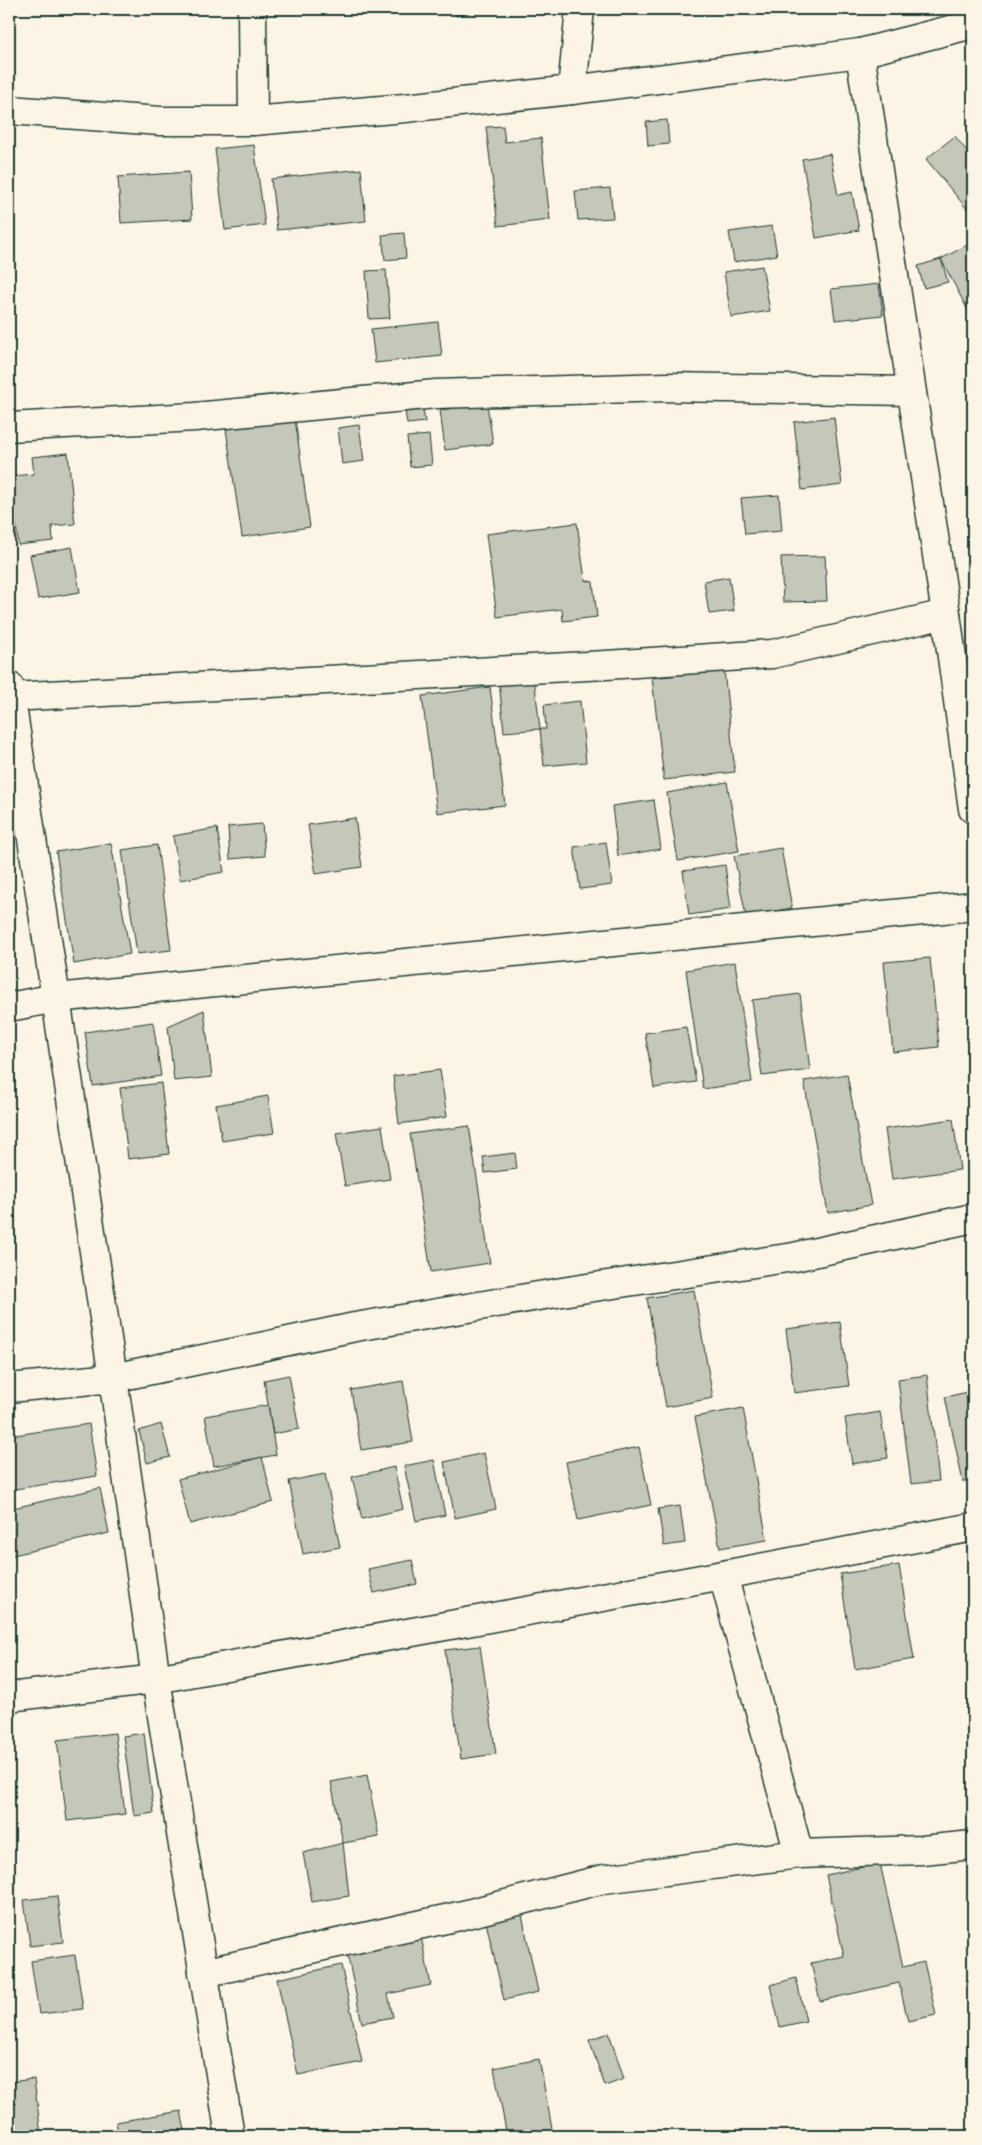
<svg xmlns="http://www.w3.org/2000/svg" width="982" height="2145" viewBox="0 0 982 2145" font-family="Itim,sans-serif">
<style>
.building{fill:#c5c7b9;stroke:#1f3d34}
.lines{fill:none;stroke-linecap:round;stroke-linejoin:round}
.minor-casing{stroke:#1f3d34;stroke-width:31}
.tertiary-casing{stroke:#1f3d34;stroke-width:31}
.minor{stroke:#fcf5e5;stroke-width:28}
.tertiary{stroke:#fcf5e5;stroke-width:28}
</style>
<rect width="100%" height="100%" fill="#fcf5e5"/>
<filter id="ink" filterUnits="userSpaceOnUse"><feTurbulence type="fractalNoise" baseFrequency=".02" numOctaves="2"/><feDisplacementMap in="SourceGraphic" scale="10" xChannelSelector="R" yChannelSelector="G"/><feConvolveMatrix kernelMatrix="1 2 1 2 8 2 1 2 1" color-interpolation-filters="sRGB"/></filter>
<g filter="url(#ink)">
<g class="building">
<path d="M454,9H485L456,16Z"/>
<path d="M667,120L669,144L648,146L646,122Z"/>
<path d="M503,126L505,142L541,138L550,220L498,226L486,127Z"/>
<path d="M955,136L973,159V205L967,209L926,159Z"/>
<path d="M254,145L265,225L225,230L215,149Z"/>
<path d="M830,154L838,195L852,192L859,230L816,238L802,159Z"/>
<path d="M361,169L366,221L277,230L271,179Z"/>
<path d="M189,172L192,219L121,223L118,177Z"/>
<path d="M610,188L613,218L578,220L575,191Z"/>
<path d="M772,226L777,255L734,262L729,232Z"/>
<path d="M404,233L406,258L385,260L382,235Z"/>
<path d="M973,242V320L941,259Z"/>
<path d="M941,259L948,282L924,288L918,266Z"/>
<path d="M762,266L770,311L731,317L724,272Z"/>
<path d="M386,270L390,318L369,319L366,271Z"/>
<path d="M879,284L883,315L835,320L831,289Z"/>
<path d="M438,322L442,356L375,363L371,329Z"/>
<path d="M422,402L425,422L407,424L404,404Z"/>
<path d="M487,404L493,444L445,450L440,410Z"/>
<path d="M834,417L842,485L802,490L794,422Z"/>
<path d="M295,419L310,527L242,537L226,429Z"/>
<path d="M359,425L364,461L342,464L338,428Z"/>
<path d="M429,435L432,465L410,467L407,437Z"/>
<path d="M68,453L75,524L52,526L53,541L18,545L12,476L34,474L32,457Z"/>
<path d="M779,495L782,531L745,534L741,498Z"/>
<path d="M577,523L585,580L593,582L597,617L563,621L562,609L497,617L486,534Z"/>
<path d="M72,547L80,592L38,599L30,555Z"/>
<path d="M825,556L827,601L783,602L781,557Z"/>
<path d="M729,577L734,611L709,614L704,581Z"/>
<path d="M724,670L735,772L664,780L652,678Z"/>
<path d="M534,677L540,729L504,732L499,681Z"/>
<path d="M490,687L505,805L437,813L422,696Z"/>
<path d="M580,701L586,762L544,766L540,729H546L544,705Z"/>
<path d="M727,782L739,851L678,861L667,793Z"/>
<path d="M654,800L661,849L618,856L612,806Z"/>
<path d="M355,818L362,867L316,874L308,825Z"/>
<path d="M262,824L265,856L230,859L228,827Z"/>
<path d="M217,828L224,872L180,880L173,836Z"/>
<path d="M606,842L612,885L580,889L574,847Z"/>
<path d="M111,843L130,954L74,964L56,852Z"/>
<path d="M157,845L171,950L137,954L122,850Z"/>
<path d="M781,848L792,908L746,916L734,856Z"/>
<path d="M725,865L731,909L689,915L683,871Z"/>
<path d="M930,958L939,1047L893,1052L884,962Z"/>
<path d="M735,962L752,1082L703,1089L686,970Z"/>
<path d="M800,994L810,1070L762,1076L752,1000Z"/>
<path d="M204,1010L212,1077L174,1081L168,1026Z"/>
<path d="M153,1022L161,1076L93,1086L85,1032Z"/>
<path d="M686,1027L696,1082L654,1088L645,1033Z"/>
<path d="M440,1070L447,1117L399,1124L393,1076Z"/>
<path d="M847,1074L871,1205L828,1213L804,1081Z"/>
<path d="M161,1083L169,1154L128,1159L120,1088Z"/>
<path d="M268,1096L274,1133L222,1141L216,1105Z"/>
<path d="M953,1119L960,1170L892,1179L885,1129Z"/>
<path d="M382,1126L390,1179L345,1186L336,1133Z"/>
<path d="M469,1126L490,1263L431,1272L410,1134Z"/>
<path d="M515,1153L517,1169L485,1173L483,1157Z"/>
<path d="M694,1290L713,1398L666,1407L647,1298Z"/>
<path d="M840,1322L849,1386L794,1393L786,1329Z"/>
<path d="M289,1375L299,1429L273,1434L264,1380Z"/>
<path d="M927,1375L939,1481L911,1484L898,1379Z"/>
<path d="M403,1381L413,1442L361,1450L351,1390Z"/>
<path d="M973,1391V1480L963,1482L945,1397Z"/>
<path d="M268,1405L276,1455L214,1466L205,1416Z"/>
<path d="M743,1408L767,1540L720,1548L695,1417Z"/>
<path d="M880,1412L888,1458L852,1464L845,1418Z"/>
<path d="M89,1424L97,1476L9,1490V1436Z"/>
<path d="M161,1424L170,1457L147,1463L139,1431Z"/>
<path d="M639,1447L651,1505L578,1520L566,1462Z"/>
<path d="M484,1453L496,1509L455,1518L444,1462Z"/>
<path d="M262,1457L273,1502L190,1524L178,1479Z"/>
<path d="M434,1460L445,1515L416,1521L404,1466Z"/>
<path d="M394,1467L403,1509L362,1519L352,1477Z"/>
<path d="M325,1474L340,1547L303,1554L289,1481Z"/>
<path d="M100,1488L109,1533L9,1556V1509Z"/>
<path d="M680,1506L685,1543L664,1546L658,1509Z"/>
<path d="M412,1560L417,1584L374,1593L368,1569Z"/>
<path d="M899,1565L914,1659L855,1669L840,1574Z"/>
<path d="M480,1646L496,1754L461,1759L445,1650Z"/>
<path d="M115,1733L125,1814L67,1821L57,1740Z"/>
<path d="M144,1733L154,1813L134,1816L123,1736Z"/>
<path d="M367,1775L379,1837L343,1843L331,1782Z"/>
<path d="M343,1843L349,1896L312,1902L303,1853Z"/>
<path d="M880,1863L903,1967L924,1962L936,2015L908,2021L899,1983L820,2001L811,1963L844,1956L826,1875Z"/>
<path d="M57,1896L63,1942L30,1946L24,1900Z"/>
<path d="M521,1910L538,1992L504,2000L485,1918Z"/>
<path d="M421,1937L431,1985L388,1994L393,2017L362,2023L347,1953Z"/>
<path d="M75,1955L83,2009L39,2014L31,1961Z"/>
<path d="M341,1965L362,2062L298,2075L277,1979Z"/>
<path d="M796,1978L806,2021L780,2027L770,1985Z"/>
<path d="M609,2033L624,2079L605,2086L589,2040Z"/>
<path d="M539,2059L553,2134L507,2136L494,2068Z"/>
<path d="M34,2079L41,2135L9,2136V2082Z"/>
<path d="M181,2111L186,2136H119L116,2122Z"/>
</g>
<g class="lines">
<defs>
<g id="minor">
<path d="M252,9L253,121"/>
<path d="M860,53L946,614L973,809"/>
<path d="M9,427L195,417L436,394L667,387L911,391"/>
<path d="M9,686L113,1378L156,1679L230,2136"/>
<path d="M10,697L606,665L772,654L946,614"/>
<path d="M9,1007L56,998L973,906"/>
<path d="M9,1388L113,1378L355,1327L574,1290L794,1257L973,1218"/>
<path d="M9,1697L156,1679L723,1575L973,1527"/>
<path d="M799,1854L922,1850L973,1845"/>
<path d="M203,1973L459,1916L604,1879L799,1854L723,1575"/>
</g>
<g id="tertiary">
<path d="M572,90L580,9"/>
<path d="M9,110L160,121H253L405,108L572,90L860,53L973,24"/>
</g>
</defs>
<use href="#minor" class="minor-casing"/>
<use href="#tertiary" class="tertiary-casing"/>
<use href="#minor" class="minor"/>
<use href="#tertiary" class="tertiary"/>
</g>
</g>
<rect width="982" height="2145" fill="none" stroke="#fcf5e5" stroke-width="30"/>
<rect x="15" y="15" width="952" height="2115" fill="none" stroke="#1f3d34" stroke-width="2" filter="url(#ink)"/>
</svg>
